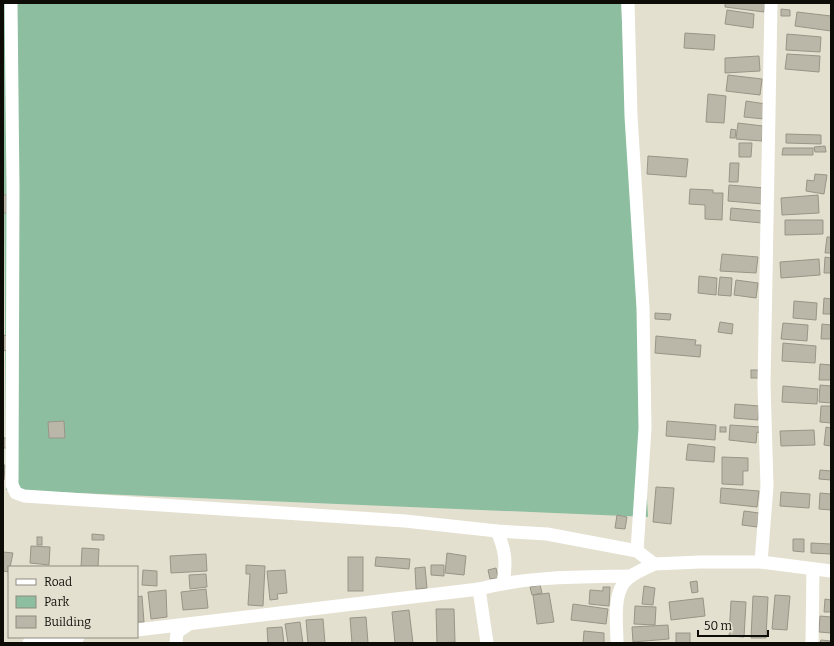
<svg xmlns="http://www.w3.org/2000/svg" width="834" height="646" viewBox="0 0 834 646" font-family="Bitter,serif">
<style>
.green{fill:#8dbea0}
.building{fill:#bab7a8;stroke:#989587}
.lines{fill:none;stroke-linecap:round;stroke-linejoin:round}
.minor{stroke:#fff;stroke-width:13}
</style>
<rect width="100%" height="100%" fill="#e4e0d0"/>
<path class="green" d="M3,3H621L648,517L6,490Z"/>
<g class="building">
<path d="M725,3H765L764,12L725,7Z"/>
<path d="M781,9L790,10V16H781Z"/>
<path d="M727,10L754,14L753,28L725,24Z"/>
<path d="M797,12L831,16V31L795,26Z"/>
<path d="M685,33L715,35L714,50L684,48Z"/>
<path d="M787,34L821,37L820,52L786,50Z"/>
<path d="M787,54L820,56L819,72L785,69Z"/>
<path d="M759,56L760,71L725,73V58Z"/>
<path d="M728,75L762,79L760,95L726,91Z"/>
<path d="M708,94L726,96L724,123L706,122Z"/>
<path d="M746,101L766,104L764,119L744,117Z"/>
<path d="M738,123L763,126L762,141L736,139Z"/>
<path d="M731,129L736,130L735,138H730Z"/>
<path d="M786,134L821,135V144L786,143Z"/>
<path d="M739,143H752L751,157H739Z"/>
<path d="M825,146L826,152H815L814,147Z"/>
<path d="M783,148H813V155H782Z"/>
<path d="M648,156L688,159L686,177L647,174Z"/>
<path d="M730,163H739L738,182H729Z"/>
<path d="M815,174L827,175L824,194L806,191L807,180L814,181Z"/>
<path d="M729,185L765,188L763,204L728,201Z"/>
<path d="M690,189L713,190V193H723L722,220L705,219V205L689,204Z"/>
<rect x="3" y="195" width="3" height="18"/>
<path d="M818,195L819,213L782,215L781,198Z"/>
<path d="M731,208L763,211L762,223L730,220Z"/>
<path d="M785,220H823V234L785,235Z"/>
<path d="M827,237H831V253H825Z"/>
<path d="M722,254L758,257L756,273L720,271Z"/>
<path d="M825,257L831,258V273H824Z"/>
<path d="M819,259L820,275L781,278L780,262Z"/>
<path d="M699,276L717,278L716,295L698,293Z"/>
<path d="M720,277L732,278L731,296L718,295Z"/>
<path d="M736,280L758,283L756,298L734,295Z"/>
<path d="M824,298L831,299V314H823Z"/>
<path d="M794,301L817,303L816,320L793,318Z"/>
<path d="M655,313L671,314L670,320L655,319Z"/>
<path d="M720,322L733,324L732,334L718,332Z"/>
<path d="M783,323L808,325L807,341L781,339Z"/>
<path d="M822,324L831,325V339H821Z"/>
<path d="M3,335L8,336L7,351L3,350Z"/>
<path d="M656,336L696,340L695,345H701L700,357L655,353Z"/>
<path d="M783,343L816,346L815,363L782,361Z"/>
<path d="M820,364L831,365V380H819Z"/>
<rect x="751" y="370" width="8" height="8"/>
<path d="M820,385L831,386V403L819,402Z"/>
<path d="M783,386L818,389L817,404L782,402Z"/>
<path d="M735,404L759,406L758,420L734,418Z"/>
<path d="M821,406H831V423L820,422Z"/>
<path d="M64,421L65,438H49L48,422Z"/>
<path d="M667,421L716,425L715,440L666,436Z"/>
<path d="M730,425L761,427V433L757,432L756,443L729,440Z"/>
<rect x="720" y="427" width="6" height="5"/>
<path d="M826,427L831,428V446L824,445Z"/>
<path d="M814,430L815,445L781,446L780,431Z"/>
<rect x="3" y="438" width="5" height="10"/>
<path d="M688,444L715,447L714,462L686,460Z"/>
<path d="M722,457L748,458V471H743V485L722,484Z"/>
<path d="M3,465H5L4,480H3Z"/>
<path d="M820,470L831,471V480L819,479Z"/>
<path d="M656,487L674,488L671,524L653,522Z"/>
<path d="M721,488L759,491L757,507L720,503Z"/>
<path d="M781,492L810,494L809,508L780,506Z"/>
<path d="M820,493L831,494V510L819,509Z"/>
<path d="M744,511L759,513L757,527L742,525Z"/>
<path d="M617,515L627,517L625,529L615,528Z"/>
<path d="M92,534L104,535V540H92Z"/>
<rect x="37" y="537" width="5" height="8"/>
<path d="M793,539H804V552L793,551Z"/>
<path d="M811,543L831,544V554L811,553Z"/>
<path d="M31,546L50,547L49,565L30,563Z"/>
<path d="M82,548L99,549L98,567H81Z"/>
<path d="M3,552L13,553L9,572L3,571Z"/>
<path d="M447,553L466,556L464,575L445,573Z"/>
<path d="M206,554L207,571L171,573L170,556Z"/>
<rect x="348" y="557" width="15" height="34"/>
<path d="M376,557L410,559L409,569L375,566Z"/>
<path d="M246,565L265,566L263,606L248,605L250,574H246Z"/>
<path d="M431,565H444V576L431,575Z"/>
<path d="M425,567L427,588L416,589L415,568Z"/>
<path d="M496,568L498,578L490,579L488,570Z"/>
<path d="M143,570L157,571V586L142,585Z"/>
<path d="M285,570L287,593L277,594L278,599L270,600L267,571Z"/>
<path d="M206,574L207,587L190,589L189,575Z"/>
<path d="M697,581L698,592L692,593L690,582Z"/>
<path d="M540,585L542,593L532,595L530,587Z"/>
<path d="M644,586L655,588L653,605L642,604Z"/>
<path d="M603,587H610L609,606L589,604L590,590L603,591Z"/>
<path d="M206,589L208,608L183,610L181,592Z"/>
<path d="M166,590L167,617L151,619L148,592Z"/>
<path d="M549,593L554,622L537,624L533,595Z"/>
<path d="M775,595L790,596L787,630L772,629Z"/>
<path d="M142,596L144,622H137V597Z"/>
<path d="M753,596L768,597L766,638H751Z"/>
<path d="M703,598L705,616L671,620L669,602Z"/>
<path d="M825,599L831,600V612H824Z"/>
<path d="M731,601L746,602L744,637L729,636Z"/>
<path d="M573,604L608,609L606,624L571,620Z"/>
<path d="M635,606L656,607L655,625L634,624Z"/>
<path d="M436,609H454L455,642L437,643Z"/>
<path d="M409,610L413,643H395L392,612Z"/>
<path d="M820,616L831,617V633L819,632Z"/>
<path d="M366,617L368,643H352L350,618Z"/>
<path d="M323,619L325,643H308L306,620Z"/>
<path d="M300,622L303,643H288L285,624Z"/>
<path d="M668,625L669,639L633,642L632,627Z"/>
<path d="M282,627L284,643H268L267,628Z"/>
<path d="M584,631L604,633V643H583Z"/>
<rect x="676" y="633" width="14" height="10"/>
<path d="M821,640L831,641V643H820Z"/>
</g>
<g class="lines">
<g class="minor">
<path d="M11,3L13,189L12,485L16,493L24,496L405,521L497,531L547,534L637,551L654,564C645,569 629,574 623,584C613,600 617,625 617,643"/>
<path d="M628,3L631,116L643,308L645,428L637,551"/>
<path d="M497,531C505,549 507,563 503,582"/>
<path d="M761,562L767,486L764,384L771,3"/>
<path d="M654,564L700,562H761L831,571"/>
<path d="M479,589L487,643"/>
<path d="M137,630L479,589C529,576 580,577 631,576"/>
<path d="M29,643L78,637"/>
<path d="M176,643L177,632L189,624"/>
<path d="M812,643L813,569"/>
</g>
</g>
<rect width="834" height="646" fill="none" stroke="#0d0c07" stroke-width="8"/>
<rect x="8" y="566" width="130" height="72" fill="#e4e0d0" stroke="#8e8b80"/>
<rect x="16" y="579" width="20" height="6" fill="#ffffff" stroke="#8e8b80"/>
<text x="44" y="586" font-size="12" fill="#0d0c07">Road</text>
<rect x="16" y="596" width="20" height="12" fill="#8dbea0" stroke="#8e8b80"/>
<text x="44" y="606" font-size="12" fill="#0d0c07">Park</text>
<rect x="16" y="616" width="20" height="12" fill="#bab7a8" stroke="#8e8b80"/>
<text x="44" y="626" font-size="12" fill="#0d0c07">Building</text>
<path d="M698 630v6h70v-6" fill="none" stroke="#0d0c07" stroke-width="2"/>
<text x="704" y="630" font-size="12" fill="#0d0c07" stroke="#e4e0d0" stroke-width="3" paint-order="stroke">50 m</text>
</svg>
